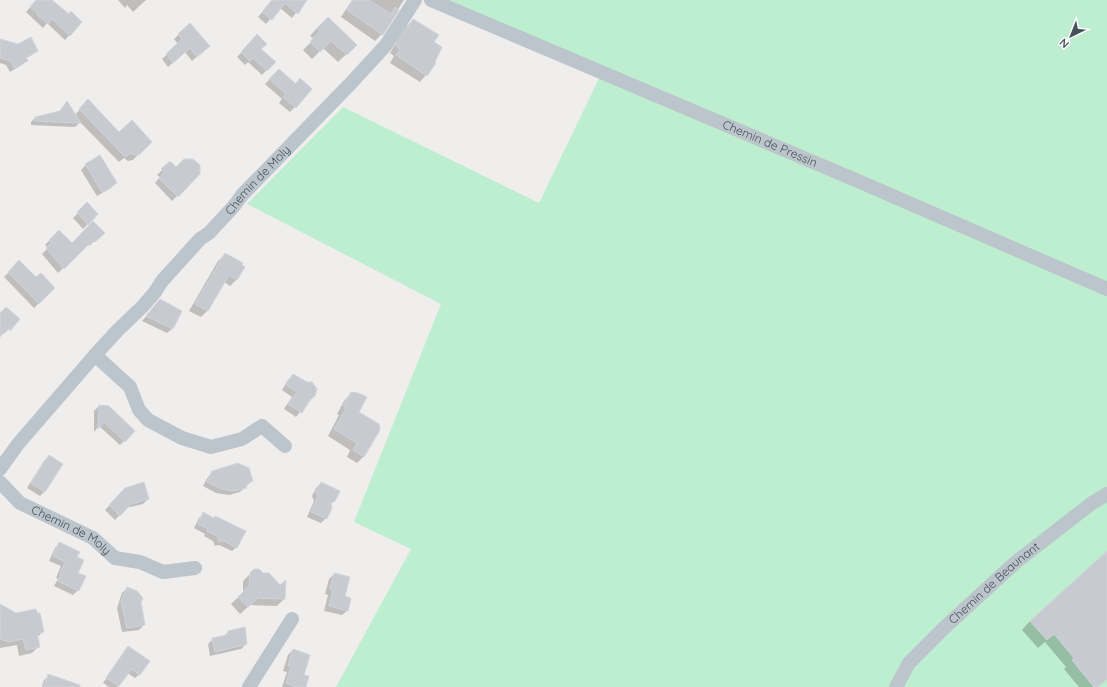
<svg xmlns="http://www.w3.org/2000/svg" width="1107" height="687" viewBox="0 0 1107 687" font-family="Quicksand,sans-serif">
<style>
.green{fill:#bceecf}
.shadow{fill:#0003}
.building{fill:#c7cad0;stroke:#d1d4d9}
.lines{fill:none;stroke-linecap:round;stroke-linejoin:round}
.minor{stroke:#bcc5cc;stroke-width:14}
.labels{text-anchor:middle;stroke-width:3;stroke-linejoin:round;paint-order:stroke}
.street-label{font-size:12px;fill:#46515a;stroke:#fff}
</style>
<rect width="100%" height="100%" fill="#f0eded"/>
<path class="green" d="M448,0H1107V687H336L411,549L354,522L441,304L247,204L343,107L539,203L604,68Z"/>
<g class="shadow">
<path d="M37,0H50L68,16L81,22L65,40L47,23L43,28L26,12Z"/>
<path d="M118,0H146L133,12L127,5L125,8Z"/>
<path d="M272,0H303L305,1L292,18L280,8L266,24L258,17Z"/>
<path d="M352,0H404L382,34L375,41L341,17Z"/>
<path d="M413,20L433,42L426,75L420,82L390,63L394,56L390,53L406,27Z"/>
<path d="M190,24L204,50L192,61L185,52L168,67L162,59L178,44L174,39Z"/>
<path d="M317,28L356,45L338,62L323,48L312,59L303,50L314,39L310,36Z"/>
<path d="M0,40L37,50L32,55L26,58L27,60L22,65L10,72L6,65L0,63Z"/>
<path d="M252,41L274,62L262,75L248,62L245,65L237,57Z"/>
<path d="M279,70L295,84L300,79L295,107L290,112L279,103L282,99L265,84Z"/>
<path d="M67,102L75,115L82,107L118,134L151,142L133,160L128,161L124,158L119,162L80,122L75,127L31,125V122L35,118L59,113Z"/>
<path d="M100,157L116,183L111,188L97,196L81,170L86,165Z"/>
<path d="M170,162L176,168L199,174L172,201L155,183L160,177L157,175Z"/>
<path d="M87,204L97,214L83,229L73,218Z"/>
<path d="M59,231L72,245L103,233L89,246L88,244L58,273L42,254L48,248L45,245Z"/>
<path d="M225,254L237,279L230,286L224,282L207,311L201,317L189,311L218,261Z"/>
<path d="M19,262L36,279L54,288L34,308L4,277Z"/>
<path d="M156,305L181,311L172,329L167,333L142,321Z"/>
<path d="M0,314L18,319L4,334L3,332L0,335Z"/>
<path d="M293,375L308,402L296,417L284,409L292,397L282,390L288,380Z"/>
<path d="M351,393L358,413L364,456L357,463L347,457L350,450L328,436L339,415L337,414L344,401Z"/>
<path d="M99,406L134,431L120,445L99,426L94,432V411Z"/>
<path d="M49,456L45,491L40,496L27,488L44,461Z"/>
<path d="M213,472L252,481L240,492L229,495L216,493L203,486L208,477Z"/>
<path d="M321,483L334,500L330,505L326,518L321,523L307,517L314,501L312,496L316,488Z"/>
<path d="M126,489L148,499L143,504L126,508L115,520L105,510Z"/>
<path d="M203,514L237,547L232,551L219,545L215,546L213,541L204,536L205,534L194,528L199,518Z"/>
<path d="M59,544L76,557L78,590L73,595L54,586L58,579L56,578L61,566L49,561L55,548Z"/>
<path d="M1107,561V679L1097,687H1079L1064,669L1066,667L1045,642L1038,648L1022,630L1030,621Z"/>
<path d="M254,570L284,599L277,606L250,605L240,614L231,604L243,593V581Z"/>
<path d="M334,574L347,611L342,615L324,611L328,595L325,594L329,579Z"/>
<path d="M127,588L140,602L144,625L139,630L122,632L117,608L122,593Z"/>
<path d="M0,606L43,632L37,637L39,646L32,653L19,656L17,645L0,648Z"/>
<path d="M244,628L246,644L241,649L210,656L208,644L213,639L223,637L228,632Z"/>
<path d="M128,648L140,674L135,678L127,673L117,687H109L103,683Z"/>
<path d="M293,650L302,675L305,687H282L287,672L283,671L288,655Z"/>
<path d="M49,676L61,687H42L44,680Z"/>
</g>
<g class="building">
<path d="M36,0H52L69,14L71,11L82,22L70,36L52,19L48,24L37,15L38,14L30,7Z"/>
<path d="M272,0H307L298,14L285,3L272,20L262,12Z"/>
<path d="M353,0H369L391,14L395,7L399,10L383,35L347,10Z"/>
<path d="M328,17L357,45L347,55L331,41L320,52L310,42L320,31L317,28Z"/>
<path d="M413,19L439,35L434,42L442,47L435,62L436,63L427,76L396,55L400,49L396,46Z"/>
<path d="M190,23L210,46L197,57L190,48L173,63L166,54L182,39L178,34Z"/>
<path d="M257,34L267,44L261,49L276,62L267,71L253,58L250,61L241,52Z"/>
<path d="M31,37L38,51L26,57L28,61L14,68L11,61L0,58V39L18,44Z"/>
<path d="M279,69L296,84L300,78L312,89L296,108L283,97L286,94L269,79Z"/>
<path d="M88,99L119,132L132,120L152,142L140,154L135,155L131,153L125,157L79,109Z"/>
<path d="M67,101L81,123L35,121V117L60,111Z"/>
<path d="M100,155L117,183L102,192L85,164Z"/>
<path d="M184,159H193L200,165V174L178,197L159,178L164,172L161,169L170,161L176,167Z"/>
<path d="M87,202L98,214L88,225L77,212Z"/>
<path d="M93,221L105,233L95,242L93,240L64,269L46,248L52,242L49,240L59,230L72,243Z"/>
<path d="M225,253L243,263L242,265L245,267L237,280L229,275L208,311L195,304Z"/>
<path d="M19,260L36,277L41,273L55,288L39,304L8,272Z"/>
<path d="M160,299L182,311L173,329L146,316Z"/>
<path d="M6,307L20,319L10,331L8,328L0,337V313Z"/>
<path d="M293,374L307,382H312L317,389L315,396L310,400L302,413L288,404L297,392L286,385Z"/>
<path d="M351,392L358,393L367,397L359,412L379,424L380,430L364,457L353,450L357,443L334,429L346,408L343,406Z"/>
<path d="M99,405L109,406L135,431L125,442L104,422L98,429Z"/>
<path d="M49,455L63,464L45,492L31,483Z"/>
<path d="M238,463L249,468L253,481L248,483L246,488L235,491L221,489L207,482L212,471Z"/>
<path d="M144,482L149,499L131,504L120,516L109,505L125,488Z"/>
<path d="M321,482L340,491L335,501L331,503L332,508L327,519L311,512L318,496L316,491Z"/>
<path d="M203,512L214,518L215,516L246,531L237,548L224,541L219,542L217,536L207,531L208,529L198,524Z"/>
<path d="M59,542L80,552L77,557L84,560L78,573L86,576L79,591L58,581L61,574L60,573L65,562L53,556Z"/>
<path d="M1107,551V679L1098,687H1094L1072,660L1074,658L1054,634L1047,640L1030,621Z"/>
<path d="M254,569H259L263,573H269L280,585L286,580L285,599L258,598L248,607L238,597L249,586L250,573Z"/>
<path d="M334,573L350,577L345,596L351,598L348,611L329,606L333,590L330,589Z"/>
<path d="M127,587L137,591L143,598L141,602L145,625L127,628L121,602Z"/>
<path d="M0,604L16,613L36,609L37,613H40L44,632L37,633L40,647L26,650L23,639L9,642L0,639Z"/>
<path d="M245,627L247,644L215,652L212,638L228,635V631Z"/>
<path d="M128,646L150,661L140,675L132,669L119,686L106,678Z"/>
<path d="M293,649L310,655L304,675L309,676L306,687H297L286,683L291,667L288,666Z"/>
<path d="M48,674L80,685V687H44Z"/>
</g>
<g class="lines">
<g class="minor">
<path id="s1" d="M431,0L858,181L1107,289"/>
<path d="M95,355L130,387L139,410L148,420L182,438L211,447L242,439L262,426L285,446"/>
<path id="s2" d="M0,469L18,444L95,355L117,331L143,306L155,292L162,281L200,239L209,233L234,206L242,195L352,82L386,45L415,0"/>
<path id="s3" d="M0,482L20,503L93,538L115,558L140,562L163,572L195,568"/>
<path d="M249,687L292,619"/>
<path id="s4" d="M896,687L909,663L944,628L1016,562L1092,503L1107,494"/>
</g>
</g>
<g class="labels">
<g class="street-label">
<text dy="4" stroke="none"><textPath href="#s1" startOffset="368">Chemin de Pressin</textPath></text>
<text dy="4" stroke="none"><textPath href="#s2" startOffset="388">Chemin de Moly</textPath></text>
<text dy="4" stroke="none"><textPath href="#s3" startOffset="87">Chemin de Moly</textPath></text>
<text dy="4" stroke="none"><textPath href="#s4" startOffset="144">Chemin de Beaunant</textPath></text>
</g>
</g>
<g transform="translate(1071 36) rotate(223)" stroke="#ffffff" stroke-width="3" paint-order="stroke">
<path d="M0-3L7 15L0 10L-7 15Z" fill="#46515a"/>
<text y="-6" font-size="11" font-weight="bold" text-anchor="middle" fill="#46515a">N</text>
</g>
</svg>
